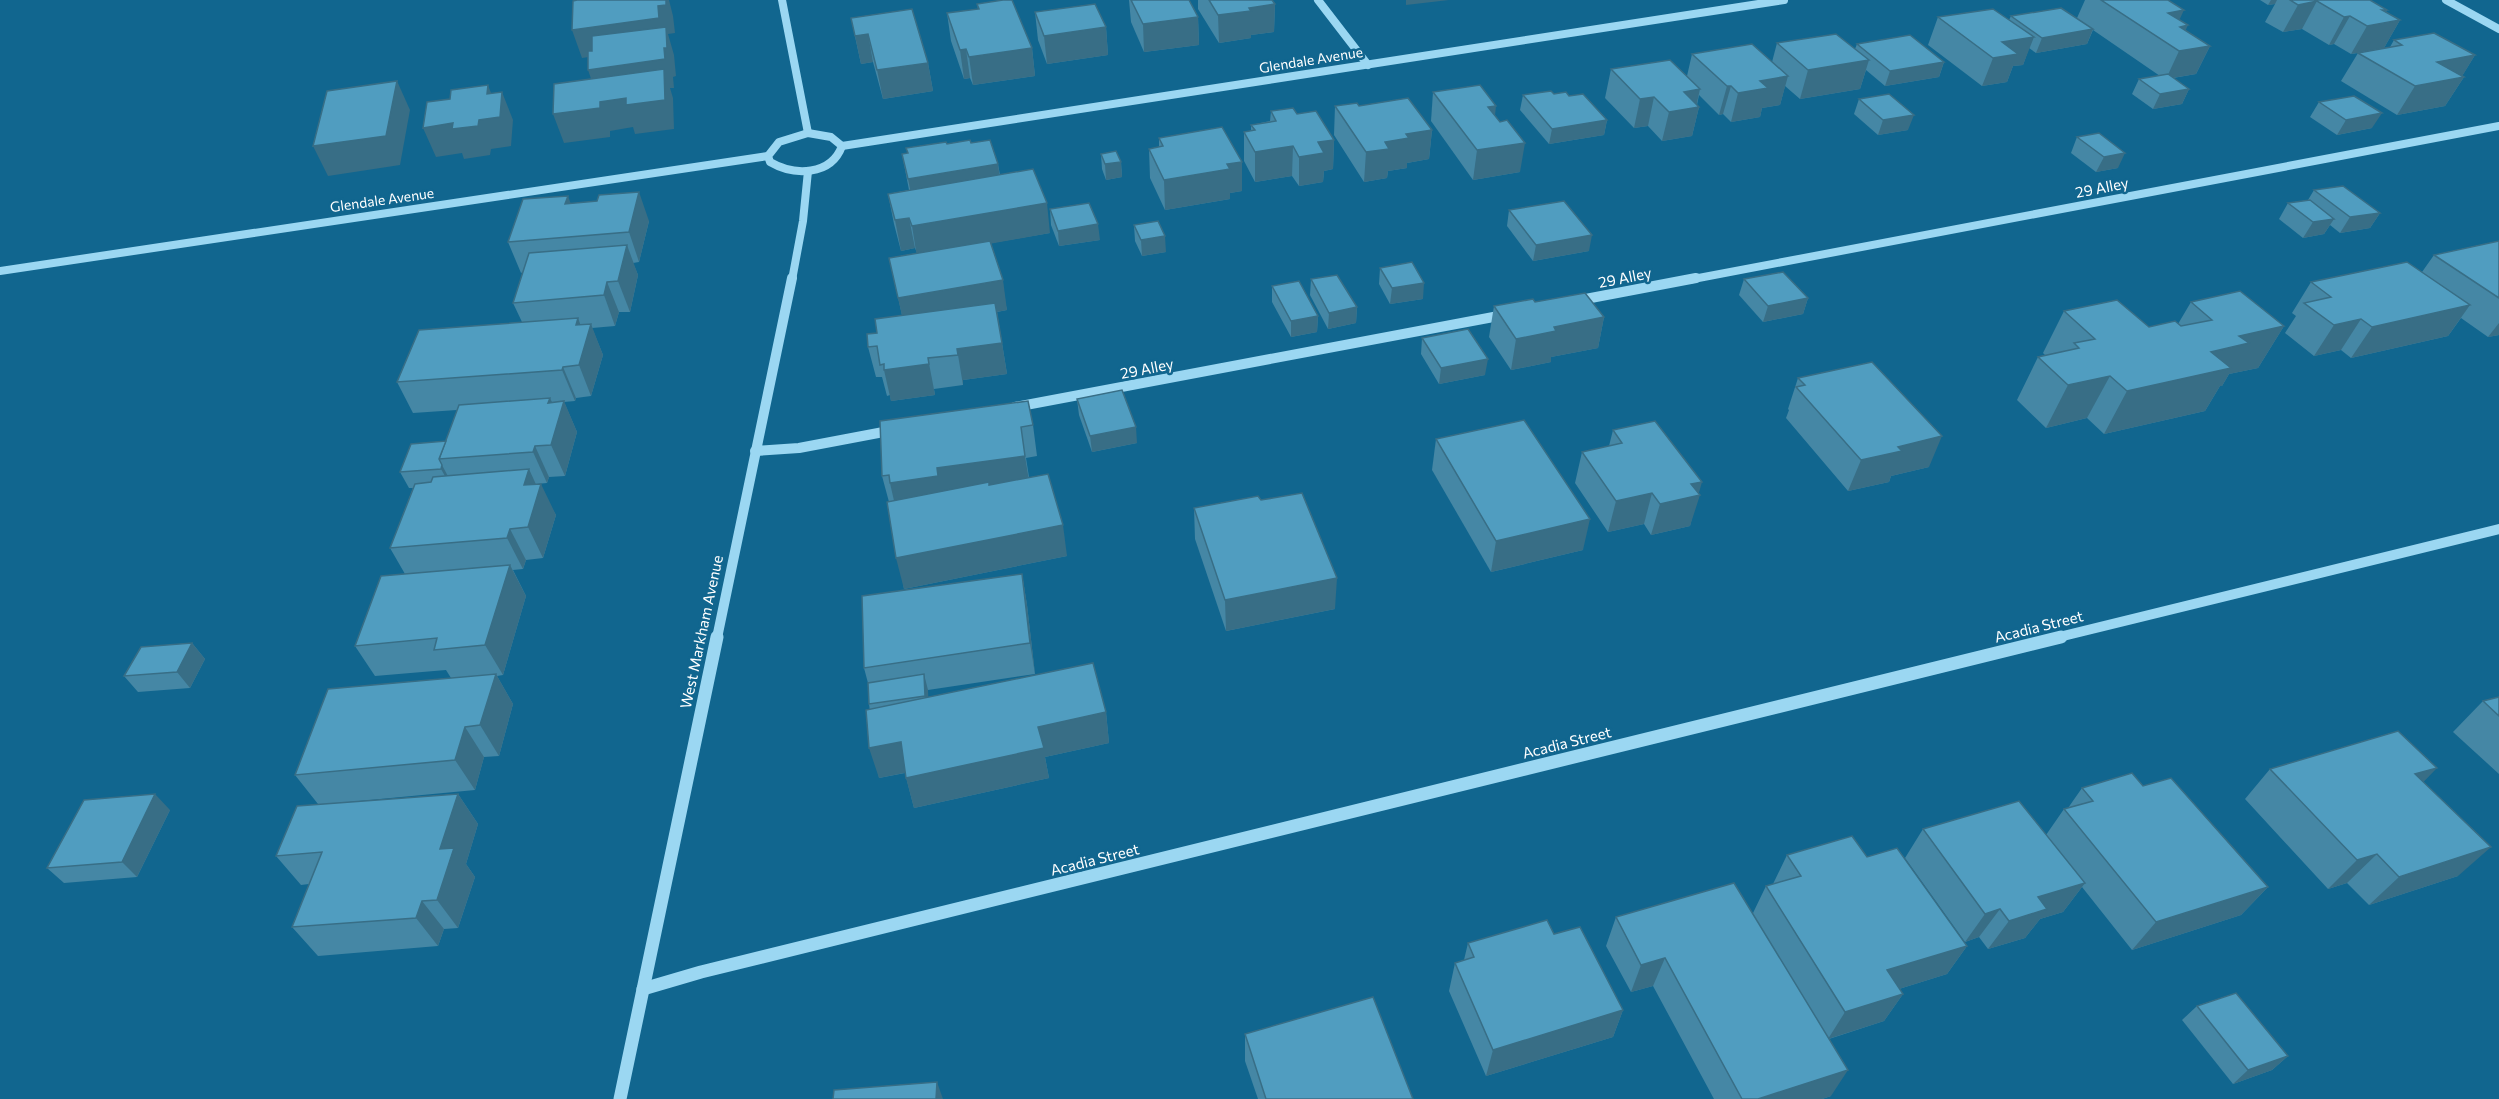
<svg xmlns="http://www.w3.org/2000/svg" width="2499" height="1099" viewBox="0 0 2499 1099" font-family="Commissioner,sans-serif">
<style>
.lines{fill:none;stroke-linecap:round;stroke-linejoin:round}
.minor-far2{stroke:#9bd7f2;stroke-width:8}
.minor-far1{stroke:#9bd7f2;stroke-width:10}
.minor{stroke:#9bd7f2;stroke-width:13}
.wall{fill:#4587a5}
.shaded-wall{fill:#386e86}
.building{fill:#509dc0;stroke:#386e86;stroke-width:1.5}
.labels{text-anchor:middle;stroke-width:5;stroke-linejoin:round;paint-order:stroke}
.far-street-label{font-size:14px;fill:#fff;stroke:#11668f}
.street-label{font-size:15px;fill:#fff;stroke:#11668f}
</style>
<rect width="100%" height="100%" fill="#11668f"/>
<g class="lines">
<g class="minor-far2">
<path d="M782,0L808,133"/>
<path d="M1318,0L1368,65"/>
<path d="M2446,0L2499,29"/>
<path d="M808,133L831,137L842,146C831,176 794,176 770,162L768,156L779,142Z"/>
<path d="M842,146L1784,0"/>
<path d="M0,271L768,156"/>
<path d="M792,280L803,221L808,171"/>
<path d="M1688,280L2499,126"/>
</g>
<g class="minor-far1">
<path d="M1575,301L1696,278"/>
<path d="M1015,407L1504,315"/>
<path d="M755,451L799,448L894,430"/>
<path d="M717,638L792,278"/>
<path d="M2055,638L2499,529"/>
</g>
<g class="minor">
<path d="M643,989L701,972L2061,637"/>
<path d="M620,1099L717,637"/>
</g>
</g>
<g class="wall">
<path d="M1129,0H1189L1198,17L1199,45L1144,52L1131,22Z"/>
<path d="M1198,0H1272L1275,4L1274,32L1251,35V38L1219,43L1198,9Z"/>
<path d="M2085,0H2168L2186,31L2210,46L2196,74L2173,78L2189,89L2182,104L2153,109L2132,94L2139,79L2160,76L2093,30L2087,44L2036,53L2029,48L2023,65L2013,66L2007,82L1982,86L1928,45L1938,17L2009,20L2011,16L2077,18Z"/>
<path d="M2260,0H2370L2387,10L2386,12L2400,20L2384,48L2390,47L2394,40L2475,55L2462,76L2464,77L2445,106L2397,115L2341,81L2358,53L2351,54L2334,44L2329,45L2302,29L2283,32L2265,22L2275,4L2268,5Z"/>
<path d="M977,4L1032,48L1035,76L973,85L970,78L964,79L951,41L947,13L978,9Z"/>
<path d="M1035,12L1106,27L1108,55L1047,64L1038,40Z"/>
<path d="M851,18L928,63L933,91L883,99L873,62L861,64Z"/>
<path d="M1777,43L1855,49L1857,44L1944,62L1939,77L1885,86L1866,70L1860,89L1800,99L1785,86L1780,105L1762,108L1760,117L1731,122L1723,114L1719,115L1699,95L1697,105L1699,107L1692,136L1662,141L1648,126L1634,128L1605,98L1611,69L1687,76L1692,54L1772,62Z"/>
<path d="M1433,92L1495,116L1520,172L1473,180L1431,121Z"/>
<path d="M1523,95L1569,96L1607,120L1604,135L1549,144L1520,110Z"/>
<path d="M1859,99L1908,130L1878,135L1854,114Z"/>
<path d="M2319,102L2372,128L2337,135L2310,117Z"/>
<path d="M1335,106H1359L1432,130L1429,159L1407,163V168L1388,171L1387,178L1364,182L1334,135Z"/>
<path d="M1271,111L1297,114L1334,140L1333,169L1324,171L1323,182L1299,186L1292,176L1255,182L1244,161V132L1251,131V125L1270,121Z"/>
<path d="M2099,133L2118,168L2096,172L2071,153L2077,137Z"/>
<path d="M1159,138L1242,162V191L1230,193V199L1165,210L1150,178L1149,149L1159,147Z"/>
<path d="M971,143L998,164L1000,175L1050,233L991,243L1007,310L997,312L1007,374L963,380V385L934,389L935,395L891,401L890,395L887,396L882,377H876L868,347L877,333L902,315L889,258L917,253L915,248L901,251L894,224L888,194L909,190L902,154L947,144Z"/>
<path d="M1101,154L1121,162L1122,177L1106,180L1102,169Z"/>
<path d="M2314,190L2380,213L2370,228L2340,233L2330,225L2324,234L2303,238L2279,219L2288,203L2308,200Z"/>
<path d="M571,204L649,221L639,262L633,263L638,275L630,312H619L615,326L592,328L603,355L591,396L576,398L575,401L564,402L577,432L565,476L549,477L547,483L536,484L556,515L543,558L526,560L523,569L513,570L526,596L503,675L497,676L513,704L499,756L484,757L475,790L338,803L458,794L478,824L466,864L475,877L458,928L444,929L438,946L318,956L292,927L309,884L301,885L276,856L318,804L295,775L451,678L446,670L375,676L355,646L405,574L390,548L413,488H409L400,472L446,441L457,410L413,413L397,382L522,322L513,303L523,272L521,273L508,242Z"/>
<path d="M1050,209L1100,240L1059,246L1051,225Z"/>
<path d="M1509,210L1589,251L1533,261L1507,226Z"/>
<path d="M1134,225L1166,252L1142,256L1135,241Z"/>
<path d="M2499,241V335L2488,337L2461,318L2448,336L2351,358L2341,350L2314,356L2285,333L2296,316L2292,313L2311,282L2422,272L2434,255Z"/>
<path d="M1380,268L1423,299L1390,304L1379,284Z"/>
<path d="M1311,279L1357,307L1356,323L1328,329L1310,295Z"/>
<path d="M1744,279L1808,298L1803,314L1763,322L1739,295Z"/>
<path d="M1272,286L1318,316L1317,332L1291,337L1272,302Z"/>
<path d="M1535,302L1604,317L1598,348L1551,357V362L1511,370L1489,337L1494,306Z"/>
<path d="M2191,302L2284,326L2258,368L2229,374L2222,386H2220L2205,411L2104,434L2087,418L2046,428L2017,400L2038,357L2045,355L2043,353L2064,311L2149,327L2178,324Z"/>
<path d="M1422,338L1485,375L1439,384L1421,354Z"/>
<path d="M1798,378L1929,467L1891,476L1889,482L1848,491L1786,418L1789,410L1788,409Z"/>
<path d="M1077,399L1137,443L1092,452L1079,415Z"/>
<path d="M880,421L1033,425L1037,456L1026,458L1029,477L1067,556L904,589L889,502L882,476Z"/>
<path d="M1613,430L1698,493L1690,526L1651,535L1644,524L1608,532L1575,483L1582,452L1609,446Z"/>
<path d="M1436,439L1583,550L1491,572L1432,470Z"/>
<path d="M1261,500L1335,609L1226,631L1195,539L1194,508Z"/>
<path d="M1022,574L1027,605L1035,674L928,690V697L1106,712L1109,743L1045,757L1049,778L914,808L905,773L879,778L869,704L868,683L864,668Z"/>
<path d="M192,643L205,659L190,688L138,692L124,676Z"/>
<path d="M2499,697V774L2453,732L2483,701Z"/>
<path d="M2270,769L2423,782L2458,876L2369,905L2347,883L2328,889L2245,799Z"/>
<path d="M2143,786L2268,887L2241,915L2132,950L2082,887L2063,912L2040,919L2025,938L1988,949L1979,937L1965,942L1905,858L1923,829L2046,835L2064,809L2068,808L2082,788Z"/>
<path d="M170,810L137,877L64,883L47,868Z"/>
<path d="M1787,855L1867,857L1967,946L1947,974L1899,989L1903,994L1884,1021L1829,1039L1831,1096L1822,1099H1714L1653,986L1631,992L1606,946L1616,917L1753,913L1766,886L1773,884Z"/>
<path d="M1554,934L1623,1010L1613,1037L1486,1076L1449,991L1455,963L1464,960L1468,943Z"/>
<path d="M2197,1006L2288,1056L2272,1070L2233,1084L2182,1020Z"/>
<path d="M1245,1034L1413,1099H1258L1245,1061Z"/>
</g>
<g class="shaded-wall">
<path d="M666,0H669L673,16L675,33L668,34L674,55L676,76L673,77L674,88H670L673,98L674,129L635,134L633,127L610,131V137L564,143L553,114L600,102L665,89L598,99L588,70L664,48L667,46L582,58L572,30L658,6Z"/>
<path d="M1406,0H1449L1406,5Z"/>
<path d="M2271,0H2277L2275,4L2268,5Z"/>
<path d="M2317,1L2302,29L2283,32L2298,5Z"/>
<path d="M1275,4L1274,32L1251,35V38L1219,43L1218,15L1249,8Z"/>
<path d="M2184,10L2171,38L2168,13Z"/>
<path d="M2382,10H2387L2379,24L2400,20L2384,48L2351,54L2367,26Z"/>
<path d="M2350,16L2334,44L2329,45L2344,17Z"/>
<path d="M1198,17L1199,45L1144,52L1143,24Z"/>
<path d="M2188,25L2177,49L2180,27Z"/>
<path d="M1106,27L1108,55L1047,64L1044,36Z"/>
<path d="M2093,29L2087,44L2036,53L2042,38Z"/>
<path d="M868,34L873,62L861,64L855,36Z"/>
<path d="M2034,37L2023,65L2013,66L2007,82L1982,86L1993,58L2002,42Z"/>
<path d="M2210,46L2196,74L2166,79L2179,51Z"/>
<path d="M1032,48L1035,76L973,85L969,57Z"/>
<path d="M966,49L970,78L964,79L960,50Z"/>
<path d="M2475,55L2461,78L2464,77L2445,106L2397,115L2415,86L2437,62Z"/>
<path d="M1869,60L1860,89L1800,99L1808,70Z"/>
<path d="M1944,62L1939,77L1885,86L1890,71Z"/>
<path d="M928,63L933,91L883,99L877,70Z"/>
<path d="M1788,76L1780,105L1762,108L1760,117L1731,122L1738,93L1760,81Z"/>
<path d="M397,81L410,110L400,165L328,176L313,146Z"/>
<path d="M488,85L499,114L502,92L513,120L511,146L491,149L490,155L464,159L462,153L436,157L423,128L487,94Z"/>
<path d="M1727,86H1731L1723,114L1719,115Z"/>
<path d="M1700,89L1696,107H1699L1692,136L1662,141L1669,112L1684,92Z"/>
<path d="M2189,89L2182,104L2153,109L2160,94Z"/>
<path d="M1654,97L1648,126L1634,128L1640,99Z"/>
<path d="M1496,106L1493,135L1488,107Z"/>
<path d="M2382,113L2372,128L2337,135L2346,120Z"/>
<path d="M1914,115L1908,130L1878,135L1883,120Z"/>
<path d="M1607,120L1604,135L1549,144L1552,129Z"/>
<path d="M1432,130L1429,159L1407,163V168L1388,171L1387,178L1364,182L1366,152L1385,142L1406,134Z"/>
<path d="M1334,140L1333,169L1324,171L1323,182L1299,186V157L1318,142Z"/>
<path d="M1525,143L1520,172L1473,180L1477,150Z"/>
<path d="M1293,146L1292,176L1255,182V152Z"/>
<path d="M2125,153L2118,168L2096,172L2104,157Z"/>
<path d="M1121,162L1122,177L1106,180L1105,164Z"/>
<path d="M1242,162V191L1230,193V199L1165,210L1164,180L1227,164Z"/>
<path d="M998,164L1002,194L914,208L908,179Z"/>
<path d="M639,192L649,221L639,262L629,232Z"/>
<path d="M568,196L579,226L565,204Z"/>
<path d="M1047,203L1050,233L917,257L912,226Z"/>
<path d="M2380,213L2370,228L2340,233L2350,217Z"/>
<path d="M909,218L915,248L901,251L895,220Z"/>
<path d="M2334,219L2324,234L2303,238L2313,222Z"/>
<path d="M1098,224L1100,240L1059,246L1058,231Z"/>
<path d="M1592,235L1589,251L1533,261L1536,245Z"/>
<path d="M1165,236L1166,252L1142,256L1141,240Z"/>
<path d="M627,245L638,275L630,312L618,281Z"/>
<path d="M1003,280L1007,310L905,329L898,298Z"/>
<path d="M607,282L619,312L615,326L604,295Z"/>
<path d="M1424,283L1423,299L1390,304L1392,288Z"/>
<path d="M1808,298L1803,314L1763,322L1768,306Z"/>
<path d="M2470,305L2448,336L2351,358L2372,327Z"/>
<path d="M1357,307L1356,323L1328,329L1329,313Z"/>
<path d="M1318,316L1317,332L1291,337V321Z"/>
<path d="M1604,317L1598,348L1551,357V362L1511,370L1516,339L1554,327Z"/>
<path d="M578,318L586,340L591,324L603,355L591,396L579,365L576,325Z"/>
<path d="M2361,319L2341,350L2314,356L2334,325Z"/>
<path d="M2499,323V335L2488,337Z"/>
<path d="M2284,326L2258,368L2229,374L2222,386H2220L2205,411L2104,434L2127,391L2211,352L2239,336Z"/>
<path d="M1002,343L1007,374L963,380V385L957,349Z"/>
<path d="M928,358L935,395L891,401L884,370Z"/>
<path d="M1488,359L1485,375L1439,384L1441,368Z"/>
<path d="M563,367L576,398L575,401L562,370Z"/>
<path d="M2110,376L2087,418L2046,428L2068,385Z"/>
<path d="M550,398L559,417L564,401L577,432L565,476L551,445L548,403Z"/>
<path d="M1136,427L1137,443L1092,452L1090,436Z"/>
<path d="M1942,436L1929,467L1891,476L1889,482L1848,491L1861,460L1898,447Z"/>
<path d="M535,446L549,477L547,483L533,452Z"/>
<path d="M1025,456L1030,487L897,514L890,483L937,468Z"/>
<path d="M442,465L451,482L450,485L441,469Z"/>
<path d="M529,469L539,491L541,484L556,515L543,558L528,527L524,485Z"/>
<path d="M1702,482L1698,496L1700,495L1690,526L1651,535L1660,504L1691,484Z"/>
<path d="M1652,493L1644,524L1608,532L1616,501Z"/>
<path d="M1590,519L1583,550L1491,572L1496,541Z"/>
<path d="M1063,525L1067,556L904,589L896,558Z"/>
<path d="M510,529L526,560L523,569L507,538Z"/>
<path d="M510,565L526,596L503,675L485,645Z"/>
<path d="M1022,574L1027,605L1035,674L1030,643Z"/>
<path d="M1337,578L1335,609L1226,631L1225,600Z"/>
<path d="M192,643L205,659L190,688L177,672Z"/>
<path d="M496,674L513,704L499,756L480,725Z"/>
<path d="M924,674L928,690L929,712L925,696Z"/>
<path d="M1106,712L1109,743L1045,757L1049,778L914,808L906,778L1038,727Z"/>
<path d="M465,727L484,757L475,790L455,760Z"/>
<path d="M901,742L909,772L879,778L869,748Z"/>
<path d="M2437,768L2408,798L2415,774Z"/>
<path d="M155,794L170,810L137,877L122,862Z"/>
<path d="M458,794L478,824L466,864L475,877L458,928L437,900L440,849Z"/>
<path d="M2491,847L2458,876L2369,905L2399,877Z"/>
<path d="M2377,854L2347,883L2328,889L2357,860Z"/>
<path d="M2085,883L2063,912L2040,919L2025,938L1988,949L2009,921L2038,897Z"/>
<path d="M2268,887L2241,915L2132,950L2156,922Z"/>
<path d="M422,901L444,929L438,946L416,918Z"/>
<path d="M2000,909L1979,937L1965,942L1985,914Z"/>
<path d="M1967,946L1947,974L1870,998L1887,970Z"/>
<path d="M1665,958L1653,986L1631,992L1641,965Z"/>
<path d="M1903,994L1884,1021L1828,1039L1845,1012Z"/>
<path d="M1623,1010L1613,1037L1486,1076L1493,1050Z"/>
<path d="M2288,1056L2272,1070L2233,1084L2248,1070Z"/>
<path d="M1848,1070L1831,1096L1822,1099H1758Z"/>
<path d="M937,1082L943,1099H936Z"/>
</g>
<g class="building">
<path d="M577,0H666V5L658,6L659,18L572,30L573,1Z"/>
<path d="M1003,0H1012L1032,48L969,57L966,49L960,50L947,13L979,9L977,4Z"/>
<path d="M1131,0H1189L1198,17L1143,24Z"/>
<path d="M1209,0H1272L1275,4L1249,8L1251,11L1218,15Z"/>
<path d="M2101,0H2168L2184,10L2168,13L2188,25L2180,27L2210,46L2179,51Z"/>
<path d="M2290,0H2370L2387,10H2382L2400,20L2367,26L2350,16L2344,17L2317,1L2298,5Z"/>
<path d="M1095,4L1106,27L1044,36L1035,12Z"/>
<path d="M2061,8L2093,29L2042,38L2011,16Z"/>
<path d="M912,9L928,63L877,70L868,34L855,36L851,18Z"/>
<path d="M1993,9L2034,37L2002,42L2018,54L1993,58L1938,17Z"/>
<path d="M666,27L667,48H664L665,59L588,70V51H592V36Z"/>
<path d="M2434,33L2475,55L2437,62L2464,77L2415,86L2358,53L2402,45L2394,40Z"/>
<path d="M1836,34L1869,60L1808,70L1777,43Z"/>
<path d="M1910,35L1944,62L1890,71L1857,44Z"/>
<path d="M1752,44L1788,76L1760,81L1768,88L1738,93L1731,86H1727L1692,54Z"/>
<path d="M1670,60L1700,89L1684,92L1699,107L1669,112L1654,97L1640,99L1611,69Z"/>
<path d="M664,69L665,100L626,105V98L600,102V108L553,114L554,84Z"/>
<path d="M2168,74L2189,89L2160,94L2139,79Z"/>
<path d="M397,81L386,136L313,146L327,91Z"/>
<path d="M488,85L487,94L502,92L500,117L479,120L478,126L452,129L453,123L423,128L427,102L450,99L451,90Z"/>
<path d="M1480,85L1496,106L1488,107L1500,122L1507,120L1525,143L1477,150L1433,92Z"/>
<path d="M1551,91L1554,94L1566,92L1569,96L1583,94L1607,120L1552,129L1523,95Z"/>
<path d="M1889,94L1914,115L1883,120L1859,99Z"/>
<path d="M2354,96L2382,113L2346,120L2319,102Z"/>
<path d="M1408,98L1432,130L1406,134L1409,138L1385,142L1389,149L1366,152L1335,106L1357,103L1359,106Z"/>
<path d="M1293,108L1297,114L1316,111L1334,140L1318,142L1324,153L1299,157L1293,146L1255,152L1244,132L1255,130L1251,125L1276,121L1271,111Z"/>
<path d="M1222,127L1242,162L1227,164L1230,169L1164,180L1149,149L1163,146L1159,138Z"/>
<path d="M2099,133L2125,153L2104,157L2077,137Z"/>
<path d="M970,140L971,143L990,140L998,164L908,179L902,154L908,153L906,148L946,142L947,144Z"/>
<path d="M1116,151L1121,162L1105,164L1101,154Z"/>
<path d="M1033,169L1047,203L912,226L909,218L895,220L888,194Z"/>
<path d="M2343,186L2380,213L2350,217L2314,190Z"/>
<path d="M639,192L629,232L508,242L523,199L568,196L565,204L597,201L599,195Z"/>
<path d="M2310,200L2334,219L2313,222L2288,203Z"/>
<path d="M1564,201L1592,235L1536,245L1509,210Z"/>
<path d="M1089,203L1098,224L1058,231L1050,209Z"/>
<path d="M1158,221L1165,236L1141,240L1134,225Z"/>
<path d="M990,241L1003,280L898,298L889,258Z"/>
<path d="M2499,241V298L2434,255Z"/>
<path d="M627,245L618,281L607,282L604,295L513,303L529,253Z"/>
<path d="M1412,262L1424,283L1392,288L1380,268Z"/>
<path d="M2407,262L2470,305L2372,327L2361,319L2334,325L2304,303L2331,297L2311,282Z"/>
<path d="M1783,272L1808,298L1768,306L1744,279Z"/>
<path d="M1337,275L1357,307L1329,313L1311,279Z"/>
<path d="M1299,281L1318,316L1291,321L1272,286Z"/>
<path d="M2240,291L2284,326L2239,336L2249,343L2211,352L2231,368L2127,391L2110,376L2068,385L2038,357L2079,348L2074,343L2095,339L2064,311L2117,300L2149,327L2175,321L2181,326L2212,320L2191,302Z"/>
<path d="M1585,293L1604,317L1554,327L1556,331L1516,339L1494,306L1533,299L1535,302Z"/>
<path d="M995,303L1002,343L957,349L958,355L928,358L929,364L884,370V364L880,365L877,346L868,347L867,334L877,333L875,319Z"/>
<path d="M578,318L576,325L591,324L579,365L563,367L562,370L397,382L419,330Z"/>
<path d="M1468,329L1488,359L1441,368L1422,338Z"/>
<path d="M1872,362L1942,436L1898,447L1902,451L1861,460L1796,387L1805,385L1798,378Z"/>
<path d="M1122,390L1136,427L1090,436L1077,399Z"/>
<path d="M550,398L548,403L564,401L551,445L535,446L533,452L439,459L459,405Z"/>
<path d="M1028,401L1033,425L1021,427L1025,456L937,468L938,476L890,483L889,475L882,476L880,421Z"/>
<path d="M1524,420L1590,519L1496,541L1436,439Z"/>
<path d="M1655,421L1702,482L1691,484L1700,495L1660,504L1652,493L1616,501L1582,452L1622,443L1613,430Z"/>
<path d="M446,441L439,459L442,465L441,469L400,472L411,444Z"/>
<path d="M529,469L524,485L541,484L528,527L510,529L507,538L390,548L415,484L431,482L433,477Z"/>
<path d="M1048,474L1063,525L896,558L887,502L989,482V485Z"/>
<path d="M1302,493L1337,578L1225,600L1194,508L1258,496L1261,500Z"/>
<path d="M510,565L485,645L434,650L437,638L355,646L381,576Z"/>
<path d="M1022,574L1030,643L864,668L862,596Z"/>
<path d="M192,643L177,672L124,676L141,647Z"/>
<path d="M1093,663L1106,712L1038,727L1044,748L906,778L901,742L869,748L866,710Z"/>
<path d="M496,674L480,725L465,727L455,760L295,775L328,689Z"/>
<path d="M924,674L925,696L869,704L868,683Z"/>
<path d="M2499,697V716L2483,701Z"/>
<path d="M2398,731L2437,768L2415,774L2491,847L2399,877L2377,854L2357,860L2270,769Z"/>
<path d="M2132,773L2143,786L2171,778L2268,887L2156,922L2064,809L2093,801L2082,788Z"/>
<path d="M155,794L122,862L47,868L84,800Z"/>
<path d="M458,794L440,849L454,848L437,900L422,901L416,918L292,927L322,852L276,856L297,806Z"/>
<path d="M2019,801L2085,883L2038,897L2047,909L2009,921L2000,909L1985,914L1923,829Z"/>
<path d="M1852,836L1867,857L1897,848L1967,946L1887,970L1903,994L1845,1012L1766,886L1801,876L1787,855Z"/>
<path d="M1734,883L1848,1070L1758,1099H1742L1665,958L1641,965L1616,917Z"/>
<path d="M1547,920L1554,934L1580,927L1623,1010L1493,1050L1455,963L1474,957L1468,943Z"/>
<path d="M2236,993L2288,1056L2248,1070L2197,1006Z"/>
<path d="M1373,997L1413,1099H1266L1245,1034Z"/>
<path d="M937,1082L936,1099H833L834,1090Z"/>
</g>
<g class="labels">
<g class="far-street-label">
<text transform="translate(1311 60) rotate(-9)" y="5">Glendale Avenue</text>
<text transform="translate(382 200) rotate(-8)" y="5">Glendale Avenue</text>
</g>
<g class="street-label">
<text transform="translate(2102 188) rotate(-11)" y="5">29 Alley</text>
<text transform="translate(1625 278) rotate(-11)" y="5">29 Alley</text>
<text transform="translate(1147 369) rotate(-11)" y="5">29 Alley</text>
<text transform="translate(2039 627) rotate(-14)" y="5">Acadia Street</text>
<text transform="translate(702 632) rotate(-78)" y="5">West Markham Avenue</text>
<text transform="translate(1567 743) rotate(-14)" y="5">Acadia Street</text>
<text transform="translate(1095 860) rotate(-14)" y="5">Acadia Street</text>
</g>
</g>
</svg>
